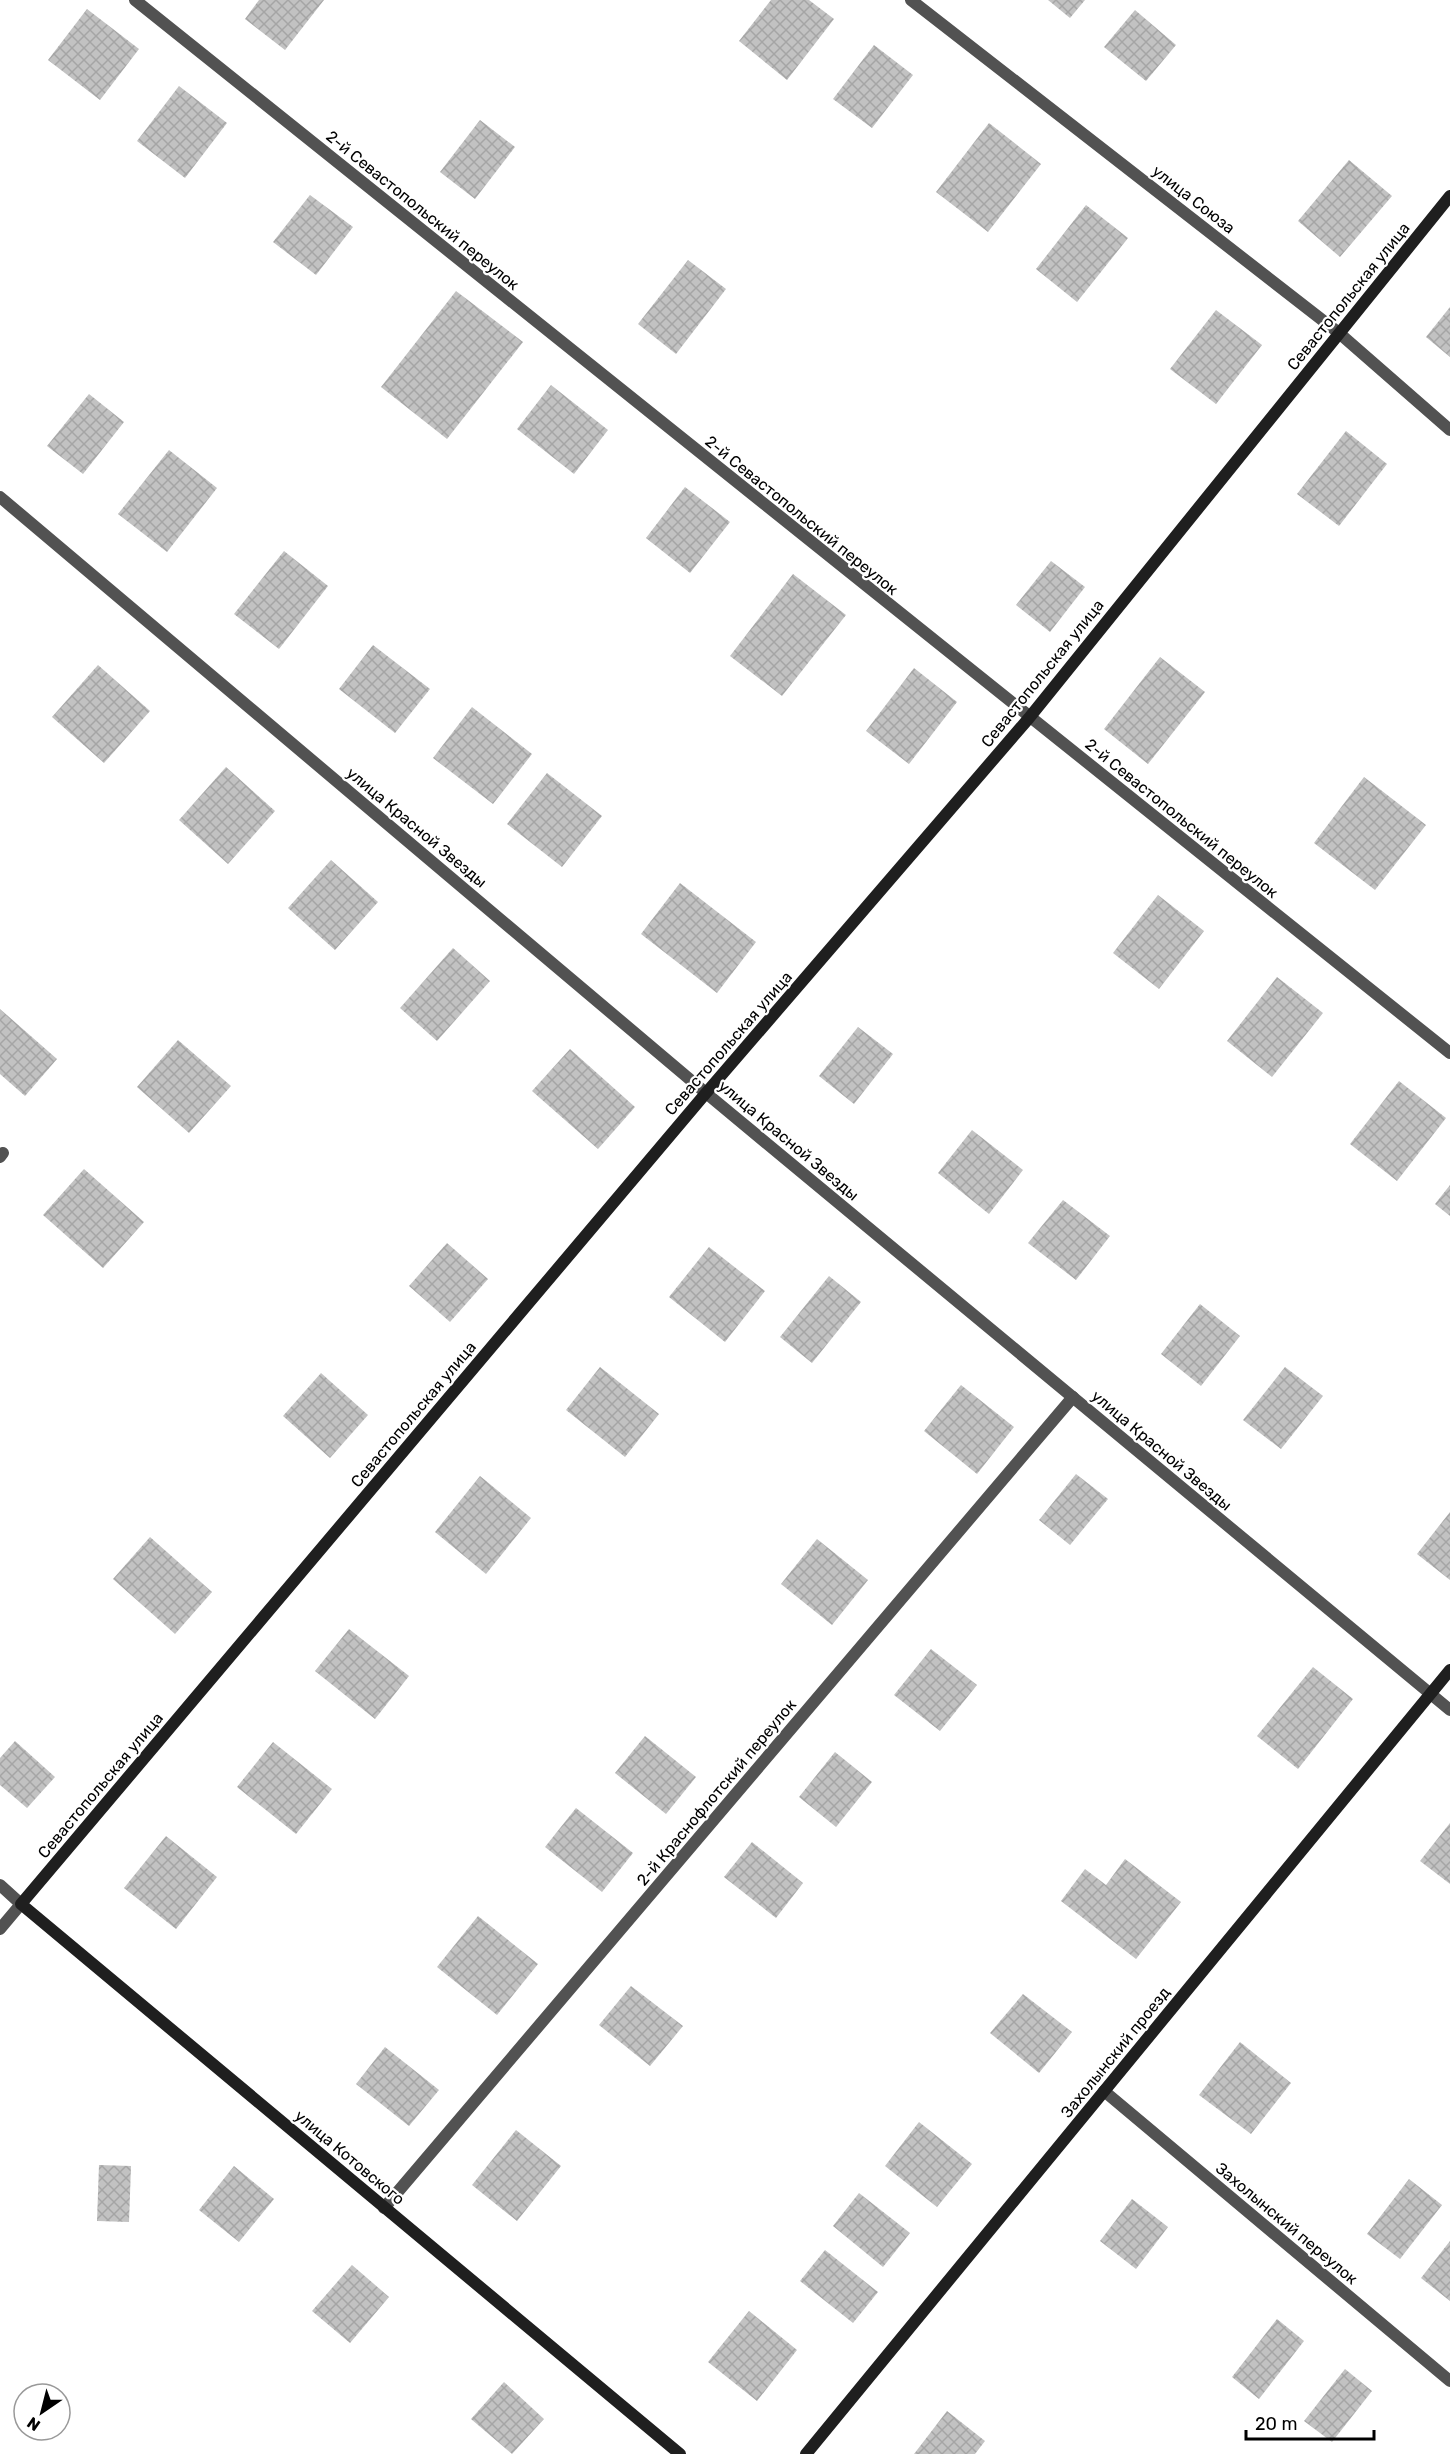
<svg xmlns="http://www.w3.org/2000/svg" width="1450" height="2454" viewBox="0 0 1450 2454" font-family="Rubik,sans-serif">
<style>
.building{fill:url(#building-cross-hatch)}
.lines{fill:none;stroke-linecap:round;stroke-linejoin:round}
.lane{stroke:#525252;stroke-width:12}
.street{stroke:#525252;stroke-width:12}
.secondary{stroke:#1f1f1f;stroke-width:12}
.labels{text-anchor:middle;stroke-width:4.5;stroke-linejoin:round;paint-order:stroke}
.street-label{font-size:16px;fill:#000;stroke:#fff}
</style>
<defs>
<pattern id="building-cross-hatch" width="8" height="8" patternUnits="userSpaceOnUse" patternTransform="scale(1.5)"><rect width="8" height="8" fill="#c2c2c2"/><path d="M0 0l8 8M0 8l8-8" fill="none" stroke="#a5a5a5"/></pattern>
</defs>
<rect width="100%" height="100%" fill="#fff"/>
<g class="building">
<path d="M259,0H324L285,50L245,19Z"/>
<path d="M771,0H809L834,19L787,80L739,41Z"/>
<path d="M1048,0H1085L1070,18Z"/>
<path d="M87,9L139,49L100,100L48,60Z"/>
<path d="M1135,10L1176,45L1146,81L1104,47Z"/>
<path d="M874,45L913,75L872,128L833,99Z"/>
<path d="M179,86L227,123L185,178L137,141Z"/>
<path d="M480,120L515,147L475,199L440,172Z"/>
<path d="M989,123L1041,164L988,232L936,192Z"/>
<path d="M1349,160L1392,196L1340,257L1298,221Z"/>
<path d="M310,195L353,227L316,275L273,242Z"/>
<path d="M1086,205L1128,238L1077,302L1036,269Z"/>
<path d="M688,260L726,289L676,354L638,324Z"/>
<path d="M456,291L523,342L447,439L381,387Z"/>
<path d="M1450,307V357L1426,337Z"/>
<path d="M1216,310L1262,345L1216,404L1170,369Z"/>
<path d="M551,385L608,430L574,474L517,429Z"/>
<path d="M89,394L124,422L83,474L47,446Z"/>
<path d="M1346,431L1387,464L1339,526L1297,494Z"/>
<path d="M169,450L217,488L167,552L118,514Z"/>
<path d="M685,487L730,522L690,573L646,538Z"/>
<path d="M284,551L328,586L279,649L234,614Z"/>
<path d="M1051,561L1085,587L1050,632L1016,605Z"/>
<path d="M793,574L846,615L782,696L730,656Z"/>
<path d="M373,645L430,689L395,733L339,689Z"/>
<path d="M1160,657L1205,692L1148,764L1104,729Z"/>
<path d="M98,665L150,711L104,763L52,717Z"/>
<path d="M914,668L957,702L909,764L866,731Z"/>
<path d="M472,707L532,754L493,804L433,758Z"/>
<path d="M226,767L275,811L228,864L179,820Z"/>
<path d="M547,773L602,816L562,867L507,824Z"/>
<path d="M1364,777L1426,825L1375,890L1314,843Z"/>
<path d="M331,860L378,902L335,950L288,908Z"/>
<path d="M680,883L756,942L717,993L641,934Z"/>
<path d="M1158,895L1204,931L1159,989L1113,953Z"/>
<path d="M453,948L490,981L437,1041L400,1008Z"/>
<path d="M1277,977L1323,1013L1272,1077L1227,1041Z"/>
<path d="M0,1009L57,1059L25,1096L0,1074Z"/>
<path d="M858,1027L893,1054L854,1104L819,1076Z"/>
<path d="M178,1040L231,1086L189,1133L137,1087Z"/>
<path d="M570,1049L635,1107L598,1149L532,1091Z"/>
<path d="M1399,1081L1446,1118L1397,1181L1350,1144Z"/>
<path d="M972,1130L1023,1170L989,1214L938,1173Z"/>
<path d="M84,1169L144,1222L103,1268L43,1215Z"/>
<path d="M1450,1185V1216L1435,1204Z"/>
<path d="M1063,1200L1110,1236L1076,1280L1028,1243Z"/>
<path d="M447,1243L488,1279L450,1322L409,1286Z"/>
<path d="M709,1247L765,1291L725,1342L669,1297Z"/>
<path d="M829,1276L861,1302L812,1363L780,1337Z"/>
<path d="M1200,1304L1240,1336L1201,1386L1161,1354Z"/>
<path d="M600,1367L659,1414L625,1457L566,1410Z"/>
<path d="M1285,1367L1323,1396L1281,1449L1243,1420Z"/>
<path d="M321,1373L368,1415L330,1458L283,1416Z"/>
<path d="M961,1385L1014,1427L977,1474L924,1431Z"/>
<path d="M1076,1474L1108,1499L1070,1545L1039,1520Z"/>
<path d="M480,1476L531,1518L486,1574L435,1532Z"/>
<path d="M1450,1512V1580L1417,1554Z"/>
<path d="M150,1537L212,1592L175,1634L113,1579Z"/>
<path d="M817,1539L868,1580L832,1625L781,1584Z"/>
<path d="M349,1629L409,1676L375,1719L315,1671Z"/>
<path d="M931,1649L977,1685L940,1731L894,1695Z"/>
<path d="M1313,1667L1353,1699L1298,1769L1257,1736Z"/>
<path d="M645,1736L696,1777L666,1814L615,1773Z"/>
<path d="M15,1741L55,1777L27,1808L0,1785V1758Z"/>
<path d="M273,1742L332,1789L296,1834L237,1787Z"/>
<path d="M835,1752L872,1782L836,1827L799,1797Z"/>
<path d="M576,1808L633,1853L602,1892L545,1847Z"/>
<path d="M1450,1823V1884L1420,1861Z"/>
<path d="M166,1836L217,1877L176,1929L124,1888Z"/>
<path d="M752,1842L803,1883L776,1918L724,1877Z"/>
<path d="M1125,1859L1181,1902L1136,1959L1061,1901L1085,1869L1106,1885Z"/>
<path d="M478,1916L538,1964L497,2015L437,1967Z"/>
<path d="M631,1986L683,2026L650,2066L599,2025Z"/>
<path d="M1023,1994L1072,2032L1039,2073L990,2033Z"/>
<path d="M1240,2042L1291,2083L1251,2134L1199,2095Z"/>
<path d="M385,2047L439,2090L409,2126L356,2084Z"/>
<path d="M919,2122L972,2164L937,2207L885,2166Z"/>
<path d="M516,2130L561,2166L517,2221L472,2185Z"/>
<path d="M99,2165L131,2166L129,2222L97,2221Z"/>
<path d="M234,2166L274,2199L239,2242L199,2210Z"/>
<path d="M1409,2179L1442,2205L1400,2259L1367,2234Z"/>
<path d="M859,2193L910,2233L883,2267L833,2226Z"/>
<path d="M1132,2199L1168,2227L1136,2269L1100,2241Z"/>
<path d="M1450,2241V2301L1421,2278Z"/>
<path d="M825,2250L878,2292L853,2323L800,2281Z"/>
<path d="M352,2265L389,2297L350,2343L312,2311Z"/>
<path d="M749,2311L797,2350L757,2401L708,2362Z"/>
<path d="M1277,2319L1304,2341L1259,2399L1232,2377Z"/>
<path d="M1345,2369L1372,2391L1332,2442L1304,2421Z"/>
<path d="M504,2382L544,2419L512,2454L471,2419Z"/>
<path d="M947,2411L985,2441L975,2454H914Z"/>
</g>
<g class="lines">
<path class="lane" d="M0,1929L21,1904"/>
<g class="street">
<path d="M135,0L1450,1053"/>
<path d="M911,0L1339,333L1450,430"/>
<path d="M0,497L706,1093L1450,1710"/>
<path d="M0,1157L3,1153"/>
<path d="M0,1885L21,1904"/>
<path d="M1104,2091L1450,2381"/>
<path d="M384,2208L1073,1397"/>
</g>
<g class="secondary">
<path d="M680,2454L21,1904L706,1093L1029,718L1450,196"/>
<path d="M806,2454L1450,1670"/>
</g>
</g>
<g class="labels">
<g class="street-label">
<text transform="translate(1194 199) rotate(38)" y="6">улица Союза</text>
<text transform="translate(423 210) rotate(39)" y="6">2-й Севастопольский переулок</text>
<text transform="translate(1348 296) rotate(-51)" y="6">Севастопольская улица</text>
<text transform="translate(802 515) rotate(39)" y="6">2-й Севастопольский переулок</text>
<text transform="translate(1042 673) rotate(-51)" y="6">Севастопольская улица</text>
<text transform="translate(1182 818) rotate(39)" y="6">2-й Севастопольский переулок</text>
<text transform="translate(417 827) rotate(40)" y="6">улица Красной Звезды</text>
<text transform="translate(728 1043) rotate(-49)" y="6">Севастопольская улица</text>
<text transform="translate(789 1140) rotate(40)" y="6">улица Красной Звезды</text>
<text transform="translate(413 1414) rotate(-50)" y="6">Севастопольская улица</text>
<text transform="translate(1162 1450) rotate(40)" y="6">улица Красной Звезды</text>
<text transform="translate(100 1785) rotate(-50)" y="6">Севастопольская улица</text>
<text transform="translate(716 1792) rotate(-50)" y="6">2-й Краснофлотский переулок</text>
<text transform="translate(1115 2052) rotate(-51)" y="6">Захолынский проезд</text>
<text transform="translate(350 2157) rotate(40)" y="6">улица Котовского</text>
<text transform="translate(1287 2223) rotate(40)" y="6">Захолынский переулок</text>
</g>
</g>
<g transform="translate(42 2412) rotate(215)"><circle r="28" fill="#ffffff" stroke="#999999" stroke-width="1.5"/>
<path d="M0-4.5L10 22L0 15L-10 22Z" fill="#000000"/>
<text y="-9" font-size="16" font-weight="bold" text-anchor="middle" fill="#000000">N</text>
</g>
<path d="M1246 2430v9h128v-9" fill="none" stroke="#000000" stroke-width="3"/>
<text x="1255" y="2430" font-size="18" fill="#000000" stroke="#ffffff" stroke-width="4.5" paint-order="stroke">20 m</text>
</svg>
